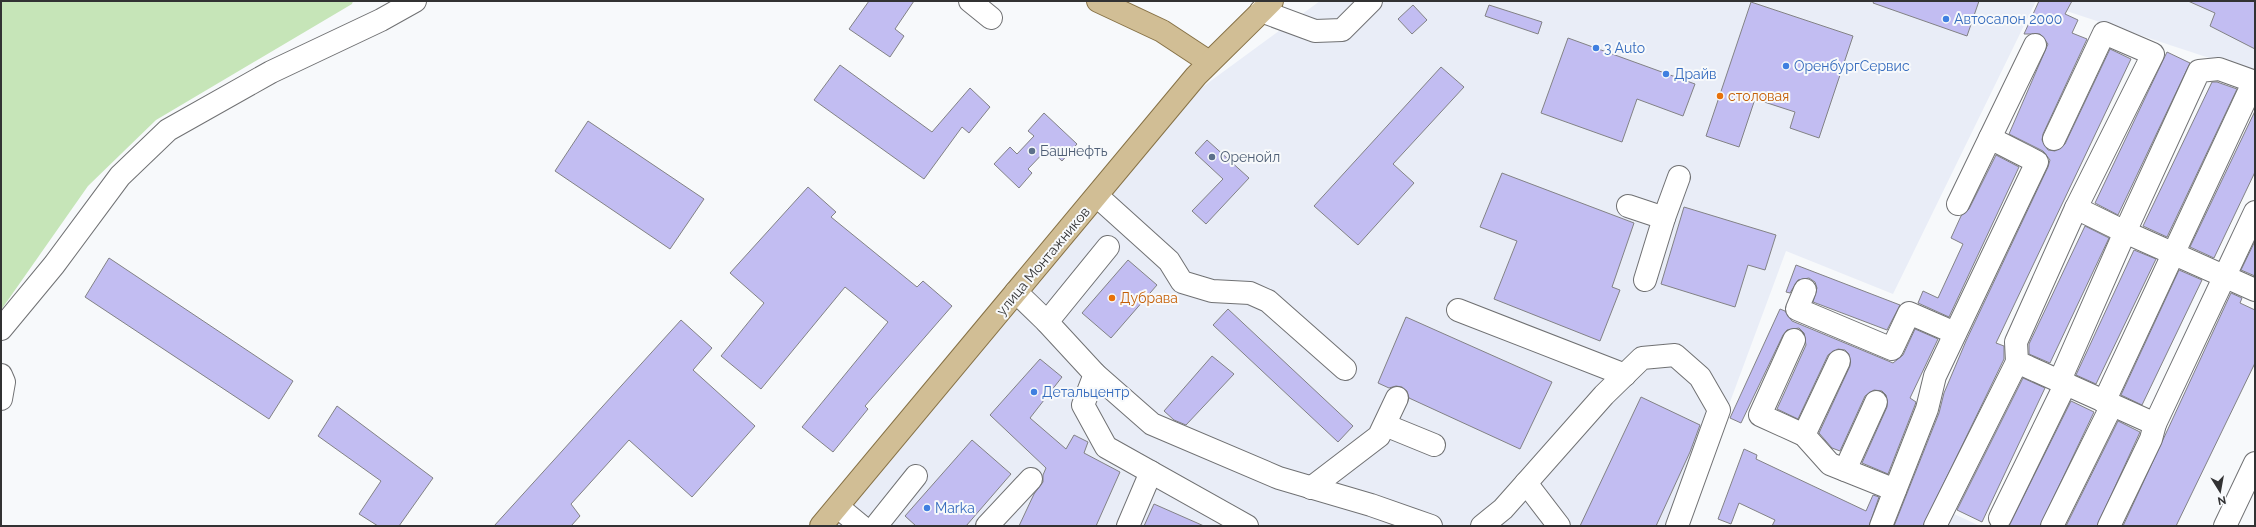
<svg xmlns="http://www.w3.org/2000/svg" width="2256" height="527" viewBox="0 0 2256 527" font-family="Raleway,sans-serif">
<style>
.built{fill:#e9edf7}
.green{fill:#c6e5b8}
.building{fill:#c2bdf2;stroke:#828285}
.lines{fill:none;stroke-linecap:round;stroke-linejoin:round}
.minor-casing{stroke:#707173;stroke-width:24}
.major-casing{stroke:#867145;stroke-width:24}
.minor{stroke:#fff;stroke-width:22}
.major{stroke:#d1be95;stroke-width:22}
.shop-dot{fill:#3f7fe0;stroke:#f7f9fb;stroke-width:1.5}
.food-dot{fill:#e8710a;stroke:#f7f9fb;stroke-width:1.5}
.service-dot{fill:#5c6f8a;stroke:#f7f9fb;stroke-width:1.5}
.labels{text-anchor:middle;stroke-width:4;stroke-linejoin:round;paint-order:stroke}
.shop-label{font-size:14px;fill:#366cbe;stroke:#f7f9fb;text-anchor:start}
.food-label{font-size:14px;fill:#c56008;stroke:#f7f9fb;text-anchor:start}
.service-label{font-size:14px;fill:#4e5e75;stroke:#f7f9fb;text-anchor:start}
.street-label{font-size:14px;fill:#323233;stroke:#f7f9fb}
</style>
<rect width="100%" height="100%" fill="#f7f9fb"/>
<g class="built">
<path d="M1320,1H2255V73L2036,1L1893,294L1786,251L1684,526H829L1197,91Z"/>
<path d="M1952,513L1980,526H1946Z"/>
</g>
<path class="green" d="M1,1H353L352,4L156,120L88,186L1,310Z"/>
<g class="building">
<path d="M869,1H914L895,29L904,36L890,57L849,29Z"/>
<path d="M1874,1H1979L1967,36L1873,3Z"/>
<path d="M2039,1H2072L2065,14L2078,20L2072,33L2087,39L2043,134L2042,140L2048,150L2055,151L2065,144L2110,49L2131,59L1996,343L2004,346V359L1923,526H1894L1939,413L1944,393L1966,341L2048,167L2050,160L2043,151L2009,134L2048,44L2040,34H2024Z"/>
<path d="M2188,1H2255V49L2210,26L2215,13Z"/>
<path d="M1751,2L1853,36L1819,138L1790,128L1795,112L1755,99L1739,147L1706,136Z"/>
<path d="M1413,5L1427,20L1412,34L1398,19Z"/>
<path d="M1489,5L1542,22L1538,34L1485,16Z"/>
<path d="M1568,38L1695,84L1683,116L1637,99L1622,142L1541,113Z"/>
<path d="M2167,52L2190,63L2118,215L2095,203Z"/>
<path d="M840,65L932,132L970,88L990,107L969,133L962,127L924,179L814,100Z"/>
<path d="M1441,67L1464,87L1393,164L1414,183L1358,245L1314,206Z"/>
<path d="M2212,82H2217L2237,89L2167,237L2143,226Z"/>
<path d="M2255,111V172L2214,258L2190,247Z"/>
<path d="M1044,113L1077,144L1062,161L1048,148L1028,169L1032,173L1019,188L994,164L1010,147L1017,154L1034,136L1028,131Z"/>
<path d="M588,121L704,199L670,249L555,171Z"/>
<path d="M1207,140L1249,178L1206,224L1192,211L1223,179L1195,153Z"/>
<path d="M1996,155L2019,167L1949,317L1918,303L1923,291L1938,298L1963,244L1951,238L1961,216L1969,209Z"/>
<path d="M1502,173L1634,223L1612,287L1620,290L1600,341L1494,299L1517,241L1480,227Z"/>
<path d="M808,187L836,212L831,217L917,287L923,281L952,306L865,406L868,409L833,452L802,427L888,322L845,287L761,389L721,356L764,303L730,273Z"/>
<path d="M1684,207L1776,235L1765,270L1748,265L1735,307L1661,284Z"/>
<path d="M2085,226L2109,238L2050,363L2029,354V344Z"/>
<path d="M2255,241V276L2241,270Z"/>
<path d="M2134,250L2156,259L2096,384L2076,375Z"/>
<path d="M109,258L293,381L269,419L85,297Z"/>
<path d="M1128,260L1157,285L1111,338L1082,313Z"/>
<path d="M1796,265L1900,305L1887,330L1813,302L1817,288L1815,282L1809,278L1798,280L1790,293L1786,292Z"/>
<path d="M2179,270L2202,280L2142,405L2121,395Z"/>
<path d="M2231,293L2242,298L2240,303L2255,310V363L2176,526H2123Z"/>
<path d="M1228,309L1353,426L1338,442L1213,325Z"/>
<path d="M1780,309L1785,311L1792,321L1893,363L1903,355L1915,329L1938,339L1910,398L1916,402L1915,405L1888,474L1862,463L1887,407L1886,395L1882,391L1874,390L1865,396L1840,451L1832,448L1819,433L1850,366L1849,354L1845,350L1838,349L1828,355L1798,419L1777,409L1806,345L1804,333L1799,328L1787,330L1783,335L1741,423L1730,418Z"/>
<path d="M1406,317L1552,382L1520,449L1409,398L1407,391L1402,387L1396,386L1389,388L1378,383Z"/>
<path d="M681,320L712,348L693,370L755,426L692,497L629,440L571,504L580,516L571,526H494Z"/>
<path d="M1212,356L1234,374L1186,425L1174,420L1164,411Z"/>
<path d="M1040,359L1062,377L1030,418L1066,449L1074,435L1088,442L1084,453L1120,472L1096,526H1019L1034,494L1043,482V475L1046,468L990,415Z"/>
<path d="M2023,378L2045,388L1982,522L1957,510Z"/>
<path d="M1641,397L1700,425L1690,452L1656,526H1580Z"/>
<path d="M2071,401L2094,412L2040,526H2009Z"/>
<path d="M337,406L433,478L399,526H378L359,514L381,481L318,436Z"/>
<path d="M2118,421L2140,432L2097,526H2066Z"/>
<path d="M972,440L1011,474L966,526H916L905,516Z"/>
<path d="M1744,449L1757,455L1756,459L1866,511L1873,495L1879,497L1869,526H1772L1775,520L1739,503L1731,524L1718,519Z"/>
<path d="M1154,504L1204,526H1144Z"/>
</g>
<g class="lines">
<defs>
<g id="minor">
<path d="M970,1L991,18"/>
<path d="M1261,11L1315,31L1342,30L1371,1"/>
<path d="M2054,139L2104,33L2153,54L2076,208L2125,232L2255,290"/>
<path d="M1097,196L1169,261L1182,282L1212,291L1250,293L1268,301L1345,369"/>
<path d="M1958,204L2035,45"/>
<path d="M1628,206L1664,218L1645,280"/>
<path d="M2076,208L2016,342L2017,362L2155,424L2255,212"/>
<path d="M1664,218L1679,177"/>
<path d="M1805,290L1797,309L1892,349L1909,313L1955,333"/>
<path d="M1016,292L1047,322L1095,374L1152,424L1279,478L1371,505L1431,526"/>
<path d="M1458,310L1625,375"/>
<path d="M1047,322L1108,247"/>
<path d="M1,329L54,265L120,176L168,130L271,72L381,20L415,1"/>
<path d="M1794,340L1760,415L1804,435L1830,464L1895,490"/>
<path d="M1095,374L1083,405L1106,447L1247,526"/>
<path d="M1,375L4,382L1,399"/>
<path d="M2060,380L2125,232L2199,71L2219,69L2255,82"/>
<path d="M2104,402L2254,81"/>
<path d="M1385,425L1434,445"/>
<path d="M1804,435L1839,361"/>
<path d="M1845,470L1876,402"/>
<path d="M1526,483L1559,526"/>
<path d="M1311,488L1379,436L1397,398"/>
<path d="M838,507L861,526"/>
<path d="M2000,518L2066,383"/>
<path d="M876,526L916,476"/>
<path d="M987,526L1031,479"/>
<path d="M1128,526L1151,472"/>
<path d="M1482,526L1503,509L1604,395L1642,358L1675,355L1700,377L1719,410L1677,526"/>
<path d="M1881,526L1927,409L1935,376L2037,162L1990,138"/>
<path d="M1935,526L2017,362"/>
<path d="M2052,526L2112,405"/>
<path d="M2109,526L2151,439L2155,424"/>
<path d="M2225,526L2255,463"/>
</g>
<g id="major">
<path d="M1098,1L1162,31L1209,62"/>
<path d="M821,526L1196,76L1272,1"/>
</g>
</defs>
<use href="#minor" class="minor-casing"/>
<use href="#major" class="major-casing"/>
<use href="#minor" class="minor"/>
<use href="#major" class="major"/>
</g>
<g class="shop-dot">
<circle cx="1946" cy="19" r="4"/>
<circle cx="1596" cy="48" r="4"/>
<circle cx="1786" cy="66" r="4"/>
<circle cx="1666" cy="74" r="4"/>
<circle cx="1034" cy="392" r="4"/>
<circle cx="927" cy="508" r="4"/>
</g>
<g class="food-dot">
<circle cx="1720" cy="96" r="4"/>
<circle cx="1112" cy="298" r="4"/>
</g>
<g class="service-dot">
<circle cx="1032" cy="151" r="4"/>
<circle cx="1212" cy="157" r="4"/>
</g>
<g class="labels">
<g class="shop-label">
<text x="1954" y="24">Автосалон 2000</text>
<text x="1604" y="53">3 Auto</text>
<text x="1794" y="71">ОренбургСервис</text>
<text x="1674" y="79">Драйв</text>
<text x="1042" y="397">Детальцентр</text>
<text x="935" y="513">Marka</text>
</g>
<g class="food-label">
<text x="1728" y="101">столовая</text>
<text x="1120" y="303">Дубрава</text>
</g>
<g class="service-label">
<text x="1040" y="156">Башнефть</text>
<text x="1220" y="162">Оренойл</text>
</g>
<g class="street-label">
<text transform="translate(1043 261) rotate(-50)" y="5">улица Монтажников</text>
</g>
</g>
<rect width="2256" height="527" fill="none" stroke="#323233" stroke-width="4"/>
<g transform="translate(2220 491) rotate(169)" stroke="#f7f9fb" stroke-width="3" paint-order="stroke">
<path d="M0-3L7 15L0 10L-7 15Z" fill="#323233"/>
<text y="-6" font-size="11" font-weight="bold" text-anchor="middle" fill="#323233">N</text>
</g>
</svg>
